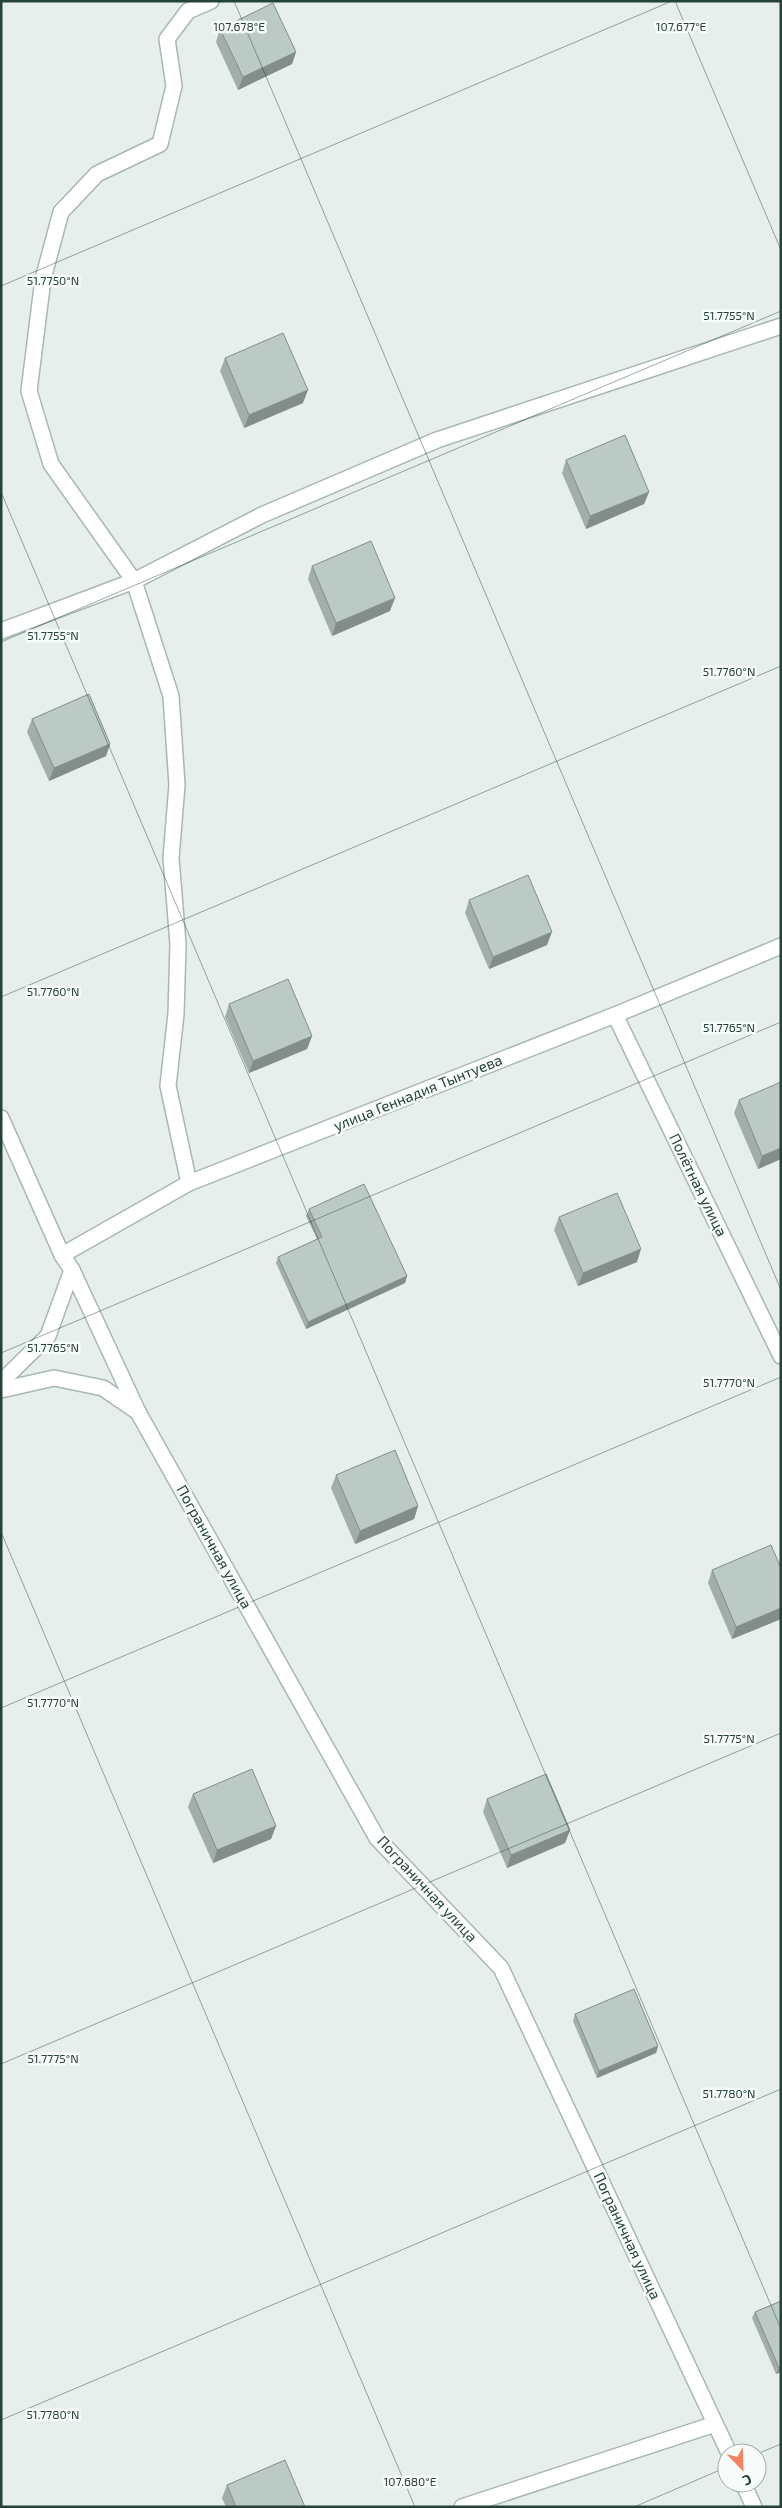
<svg xmlns="http://www.w3.org/2000/svg" width="782" height="2508" viewBox="0 0 782 2508" font-family="'Exo 2',sans-serif">
<style>
.lines{fill:none;stroke-linecap:round;stroke-linejoin:round}
.service-casing{stroke:#a8b8b2;stroke-width:18}
.minor-casing{stroke:#a8b8b2;stroke-width:18}
.service{stroke:#fff;stroke-width:15}
.minor{stroke:#fff;stroke-width:15}
.wall{fill:#a1aea9}
.shaded-wall{fill:#838d89}
.building{fill:#bbcac4;stroke:#838d89}
.ticks{fill:none;stroke:#24423a;stroke-width:1;stroke-opacity:0.45}
.labels{text-anchor:middle;stroke-width:5;stroke-linejoin:round;paint-order:stroke}
.street-label{font-size:15px;fill:#24423a;stroke:#f7fbf9}
.ticks-label{font-size:12px;text-anchor:middle;fill:#24423a;stroke:#f7fbf9;stroke-width:5;stroke-linejoin:round;paint-order:stroke}
</style>
<rect width="100%" height="100%" fill="#e6efeb"/>
<g class="lines">
<defs>
<g id="service">
<path d="M1,1382L48,1336L72,1270"/>
<path d="M1,1390L54,1378L103,1388L138,1412"/>
</g>
<g id="minor">
<path d="M1,631L134,581L51,464L29,391L43,279L61,212L97,174L160,144L174,86L167,39L188,11L211,1"/>
<path d="M615,1015L781,1356"/>
<path d="M1,1118L62,1255L72,1270L138,1412L377,1838L501,1968L729,2453"/>
<path d="M189,1183L168,1086L176,1014L178,944L171,858L177,785L171,696L134,581L262,515L437,440L781,326"/>
<path d="M62,1255L189,1183L615,1015L781,946"/>
<path d="M743,2483L754,2507"/>
<path d="M462,2507L715,2424"/>
</g>
</defs>
<use href="#service" class="service-casing"/>
<use href="#minor" class="minor-casing"/>
<use href="#service" class="service"/>
<use href="#minor" class="minor"/>
</g>
<g class="wall">
<path d="M220,29L296,52L292,64L238,90L216,42Z"/>
<path d="M225,358L303,403L244,428L220,371Z"/>
<path d="M566,460L649,492L644,504L586,529L562,473Z"/>
<path d="M312,566L390,611L332,636L308,579Z"/>
<path d="M32,719L110,744L106,756L49,781L27,732Z"/>
<path d="M469,900L547,945L489,969L465,913Z"/>
<path d="M229,1004L312,1036L307,1049L249,1073L225,1017Z"/>
<path d="M739,1100L781,1159L758,1169L734,1113Z"/>
<path d="M309,1209L407,1276L405,1283L306,1329L276,1263L278,1257L317,1239L306,1216Z"/>
<path d="M559,1217L637,1262L578,1286L554,1230Z"/>
<path d="M336,1475L418,1506L414,1519L355,1544L331,1488Z"/>
<path d="M781,1568V1619L732,1639L708,1583L712,1570Z"/>
<path d="M193,1794L276,1826L271,1839L213,1863L188,1807Z"/>
<path d="M487,1799L570,1830L565,1843L507,1868L483,1812Z"/>
<path d="M575,2014L658,2046L656,2053L597,2078L573,2021Z"/>
<path d="M781,2301V2372L776,2374L752,2318L755,2312Z"/>
<path d="M227,2485L305,2507H226L222,2498Z"/>
</g>
<g class="shaded-wall">
<path d="M296,52L292,64L238,90L243,77Z"/>
<path d="M308,390L303,403L244,428L249,415Z"/>
<path d="M649,492L644,504L586,529L590,516Z"/>
<path d="M395,598L390,611L332,636L336,623Z"/>
<path d="M110,744L106,756L49,781L54,768Z"/>
<path d="M552,932L547,945L489,969L493,957Z"/>
<path d="M312,1036L307,1049L249,1073L253,1061Z"/>
<path d="M781,1148V1159L758,1169L762,1156Z"/>
<path d="M641,1249L637,1262L578,1286L583,1273Z"/>
<path d="M407,1276L405,1283L306,1329L308,1322Z"/>
<path d="M418,1506L414,1519L355,1544L360,1531Z"/>
<path d="M781,1608V1619L732,1639L736,1627Z"/>
<path d="M276,1826L271,1839L213,1863L217,1850Z"/>
<path d="M570,1830L565,1843L507,1868L511,1855Z"/>
<path d="M658,2046L656,2053L597,2078L599,2071Z"/>
<path d="M781,2367V2372L776,2374L779,2368Z"/>
</g>
<g class="building">
<path d="M273,3L296,52L243,77L220,29Z"/>
<path d="M283,333L308,390L249,415L225,358Z"/>
<path d="M625,435L649,492L590,516L566,460Z"/>
<path d="M371,541L395,598L336,623L312,566Z"/>
<path d="M89,694L110,744L54,768L32,719Z"/>
<path d="M528,875L552,932L493,957L469,900Z"/>
<path d="M288,979L312,1036L253,1061L229,1004Z"/>
<path d="M781,1082V1148L762,1156L739,1100Z"/>
<path d="M364,1184L407,1276L308,1322L278,1257L322,1237L309,1209Z"/>
<path d="M617,1193L641,1249L583,1273L559,1217Z"/>
<path d="M395,1450L418,1506L360,1531L336,1475Z"/>
<path d="M771,1545L781,1568V1608L736,1627L712,1570Z"/>
<path d="M252,1769L276,1826L217,1850L193,1794Z"/>
<path d="M546,1774L570,1830L511,1855L487,1799Z"/>
<path d="M634,1989L658,2046L599,2071L575,2014Z"/>
<path d="M781,2301V2367L779,2368L755,2312Z"/>
<path d="M285,2460L305,2507H236L227,2485Z"/>
</g>
<path class="ticks" d="M234,1L781,1290M675,1L781,250M1,286L672,1M1,492L781,2329M1,642L781,311M1,997L781,666M1,1353L781,1022M1,1532L415,2507M1,1708L781,1377M1,2064L781,1733M1,2420L781,2089M757,2454L781,2444M634,2507L727,2467"/>
<g class="labels">
<g class="street-label">
<text transform="translate(418 1093) rotate(-22)" y="5">улица Геннадия Тынтуева</text>
<text transform="translate(698 1185) rotate(64)" y="5">Полётная улица</text>
<text transform="translate(214 1547) rotate(61)" y="5">Пограничная улица</text>
<text transform="translate(427 1889) rotate(47)" y="5">Пограничная улица</text>
<text transform="translate(627 2236) rotate(65)" y="5">Пограничная улица</text>
</g>
</g>
<g class="ticks-label">
<text x="239" y="31">107.678°E</text>
<text x="681" y="31">107.677°E</text>
<text x="53" y="285">51.7750°N</text>
<text x="729" y="320">51.7755°N</text>
<text x="53" y="640">51.7755°N</text>
<text x="729" y="676">51.7760°N</text>
<text x="53" y="996">51.7760°N</text>
<text x="729" y="1032">51.7765°N</text>
<text x="53" y="1352">51.7765°N</text>
<text x="729" y="1387">51.7770°N</text>
<text x="53" y="1707">51.7770°N</text>
<text x="729" y="1743">51.7775°N</text>
<text x="53" y="2063">51.7775°N</text>
<text x="729" y="2098">51.7780°N</text>
<text x="53" y="2419">51.7780°N</text>
<text x="410" y="2486">107.680°E</text>
</g>
<rect width="782" height="2508" fill="none" stroke="#24423a" stroke-width="5"/>
<g transform="translate(742 2468) rotate(157)"><circle r="24" fill="#f7fbf9" stroke="#a3b1ad"/>
<path d="M0-4L9 19L0 12L-9 19Z" fill="#f4845f"/>
<text y="-8" font-size="14" font-weight="bold" text-anchor="middle" fill="#24423a">С</text>
</g>
</svg>
